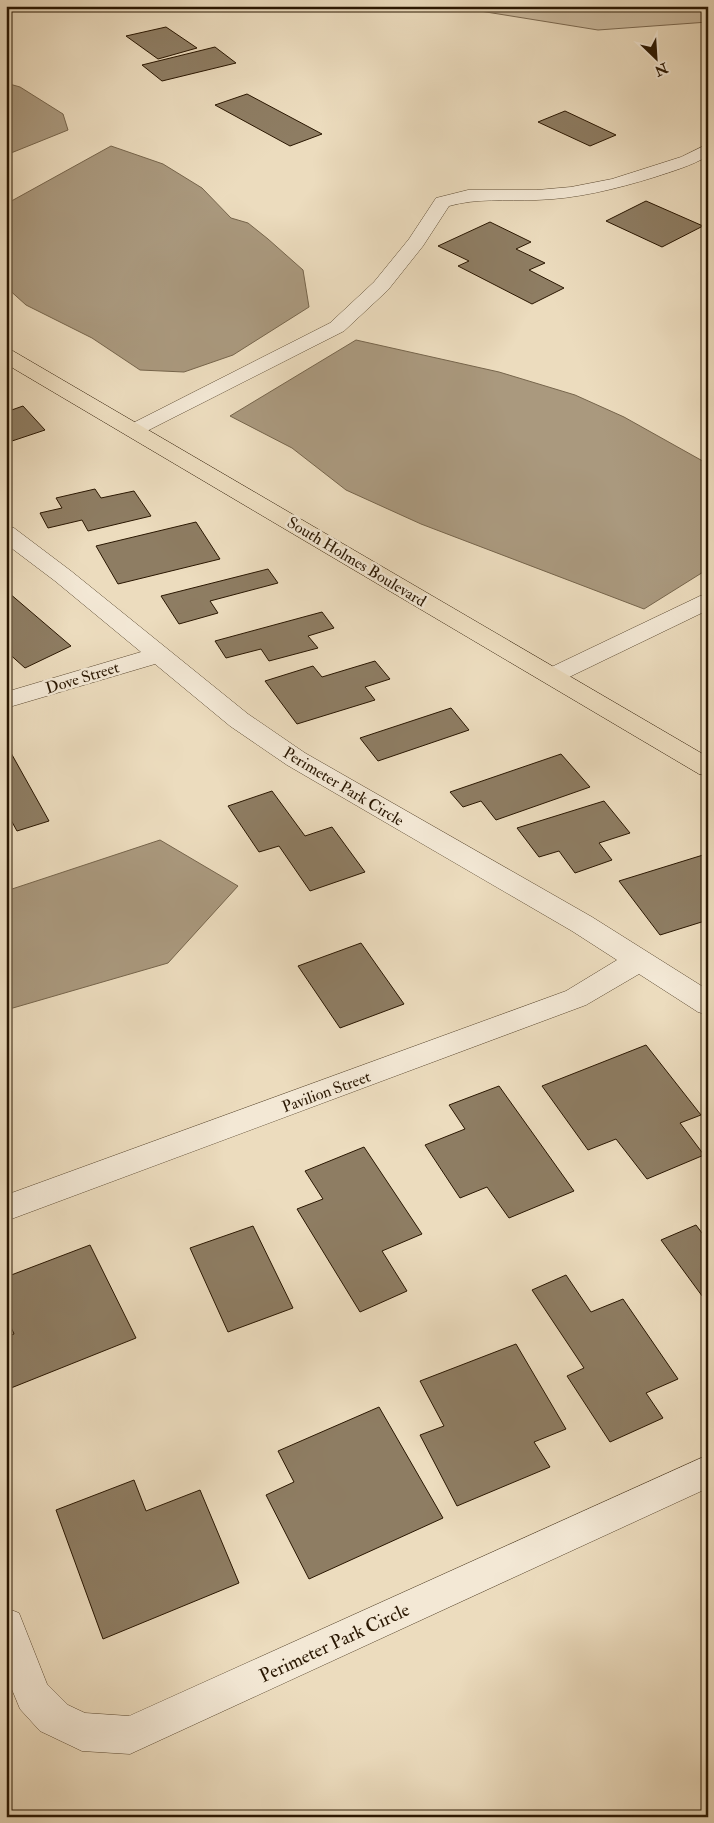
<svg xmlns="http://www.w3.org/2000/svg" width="714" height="1823" viewBox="0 0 714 1823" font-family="'IM FELL Double Pica',serif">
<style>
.green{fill:#cbba9e;stroke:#7a6850}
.water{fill:#aa997e;stroke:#76654c}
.building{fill:#8e7d63;stroke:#291601}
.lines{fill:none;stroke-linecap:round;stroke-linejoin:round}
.minor-casing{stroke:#5a4830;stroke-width:1}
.major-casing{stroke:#291601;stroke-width:1}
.minor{fill:#f3e8d5;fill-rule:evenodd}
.major{fill:#ecdcbe;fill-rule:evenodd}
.labels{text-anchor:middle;stroke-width:5;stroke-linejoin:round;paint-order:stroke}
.street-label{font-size:16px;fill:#291601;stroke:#f3e8d5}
.near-street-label{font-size:19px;fill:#291601;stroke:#f3e8d5}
</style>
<rect width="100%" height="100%" fill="#ecdcbe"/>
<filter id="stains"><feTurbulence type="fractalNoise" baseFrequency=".004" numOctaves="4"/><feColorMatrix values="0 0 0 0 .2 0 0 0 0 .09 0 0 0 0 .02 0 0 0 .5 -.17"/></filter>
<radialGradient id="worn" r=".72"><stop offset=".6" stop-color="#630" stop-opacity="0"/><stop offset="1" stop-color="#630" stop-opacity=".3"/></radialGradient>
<path class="green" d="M461,6H708V22L598,30L480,11Z"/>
<g class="water">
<path d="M6,83L20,87L63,114L68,130L6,155Z"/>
<path d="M111,146L163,164L202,188L231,218L248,223L268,239L303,270L309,307L233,355L184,372L140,370L92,338L26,305L6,287V204Z"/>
<path d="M356,340L499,372L575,395L624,417L708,464V569L644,609L421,524L346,490L292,448L230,416Z"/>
<path d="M160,840L238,886L168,963L6,1010V891Z"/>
</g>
<g class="building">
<path d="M166,27L197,48L158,59L126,36Z"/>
<path d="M215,47L236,63L162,81L142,65Z"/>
<path d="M247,94L322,134L290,146L215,105Z"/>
<path d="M565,111L616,135L590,146L538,122Z"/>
<path d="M646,201L703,226L662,247L606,221Z"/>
<path d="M490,222L531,242L516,249L545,263L529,270L564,288L532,304L458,266L469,261L438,246Z"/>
<path d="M23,406L45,430L6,443V412Z"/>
<path d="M95,489L101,498L134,491L151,516L88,531L82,520L48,528L40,513L62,508L56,498Z"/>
<path d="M196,522L220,559L118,584L96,546Z"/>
<path d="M268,569L278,583L210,601L218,613L179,624L161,596Z"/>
<path d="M9,593L71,646L25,668L6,651V594Z"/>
<path d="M322,612L334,628L308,636L318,648L269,661L261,649L226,658L215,641Z"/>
<path d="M375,661L390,679L365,687L375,700L297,724L265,681L313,666L322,677Z"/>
<path d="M451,708L469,730L378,761L360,738Z"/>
<path d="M6,744L49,821L17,831L6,811Z"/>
<path d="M561,754L590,787L496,820L481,801L463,807L450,792Z"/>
<path d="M272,791L305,836L332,827L365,872L310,891L279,846L259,852L228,806Z"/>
<path d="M604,801L630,833L599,843L612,860L575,873L559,851L539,857L517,828Z"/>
<path d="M703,855L708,862V920L660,935L619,881Z"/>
<path d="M361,943L404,1004L340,1028L298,966Z"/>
<path d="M646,1045L701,1115L680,1123L704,1155L647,1179L616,1139L588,1150L542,1086Z"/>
<path d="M499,1086L574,1191L509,1218L487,1187L460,1198L425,1145L465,1129L449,1105Z"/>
<path d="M364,1147L422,1234L382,1251L407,1291L360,1312L297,1209L323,1199L305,1171Z"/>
<path d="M696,1225L708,1241V1304L661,1240Z"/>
<path d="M253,1226L293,1308L228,1332L190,1248Z"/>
<path d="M90,1245L136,1338L6,1390V1337L14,1334L6,1316V1277Z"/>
<path d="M566,1275L591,1312L623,1299L678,1379L646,1393L663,1418L610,1442L567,1376L584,1368L532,1290Z"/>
<path d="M516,1344L566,1429L534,1442L550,1467L457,1506L420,1435L444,1426L420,1381Z"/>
<path d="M379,1407L443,1518L309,1579L266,1495L294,1482L278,1451Z"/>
<path d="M134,1480L146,1511L200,1490L239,1583L103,1639L56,1510Z"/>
</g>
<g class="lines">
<defs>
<g id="minor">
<path d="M708,144V156C691,166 673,171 655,177C616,189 576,199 536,200C506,201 477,198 449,206L423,246L388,290L344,331L141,434L134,436L127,434L123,430L127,426L330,323L374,282L409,239L436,198L468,190H537L571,187L612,179L681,157Z"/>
<path d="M6,526L14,528L71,571L248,714L305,753L592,917L708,990V1015L698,1012L639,974L586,1005L6,1221V1195L566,991L617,960L572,931L287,765L230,726L155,664L6,708V692L141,652L55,581L6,544Z"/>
<path d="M708,594V610L561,681L552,684L543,681L540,676L543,671L700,596Z"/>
<path d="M708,1455V1488L130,1754L82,1751L40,1731L20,1709L6,1675V1608L19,1613L47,1684L68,1705L85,1713L129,1716Z"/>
</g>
<path id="major" d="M6,349L13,351L708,757V776L699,774L6,364Z"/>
</defs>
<use href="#minor" class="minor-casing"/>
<use href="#major" class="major-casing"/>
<use href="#minor" class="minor"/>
<use href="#major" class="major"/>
</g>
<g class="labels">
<g class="street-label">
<text transform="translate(357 561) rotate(31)" y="6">South Holmes Boulevard</text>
<text transform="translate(82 677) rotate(-17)" y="6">Dove Street</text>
<text transform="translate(344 786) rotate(31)" y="6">Perimeter Park Circle</text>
<text transform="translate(326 1091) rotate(-20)" y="6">Pavilion Street</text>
</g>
<g class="near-street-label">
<text transform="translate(334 1642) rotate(-25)" y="7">Perimeter Park Circle</text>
</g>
</g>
<rect width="714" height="1823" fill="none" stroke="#ecdcbe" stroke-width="25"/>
<rect x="8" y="8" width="699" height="1808" fill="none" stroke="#291601" stroke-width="2.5"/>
<rect x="12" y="12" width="689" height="1798" fill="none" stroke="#291601"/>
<g transform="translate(656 58) rotate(155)" stroke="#f3e8d5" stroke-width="4" paint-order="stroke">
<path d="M0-4L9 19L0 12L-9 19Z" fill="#291601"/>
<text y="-8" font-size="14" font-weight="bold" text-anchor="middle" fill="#291601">N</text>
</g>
<rect width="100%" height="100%" filter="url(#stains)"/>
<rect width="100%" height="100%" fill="url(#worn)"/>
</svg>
